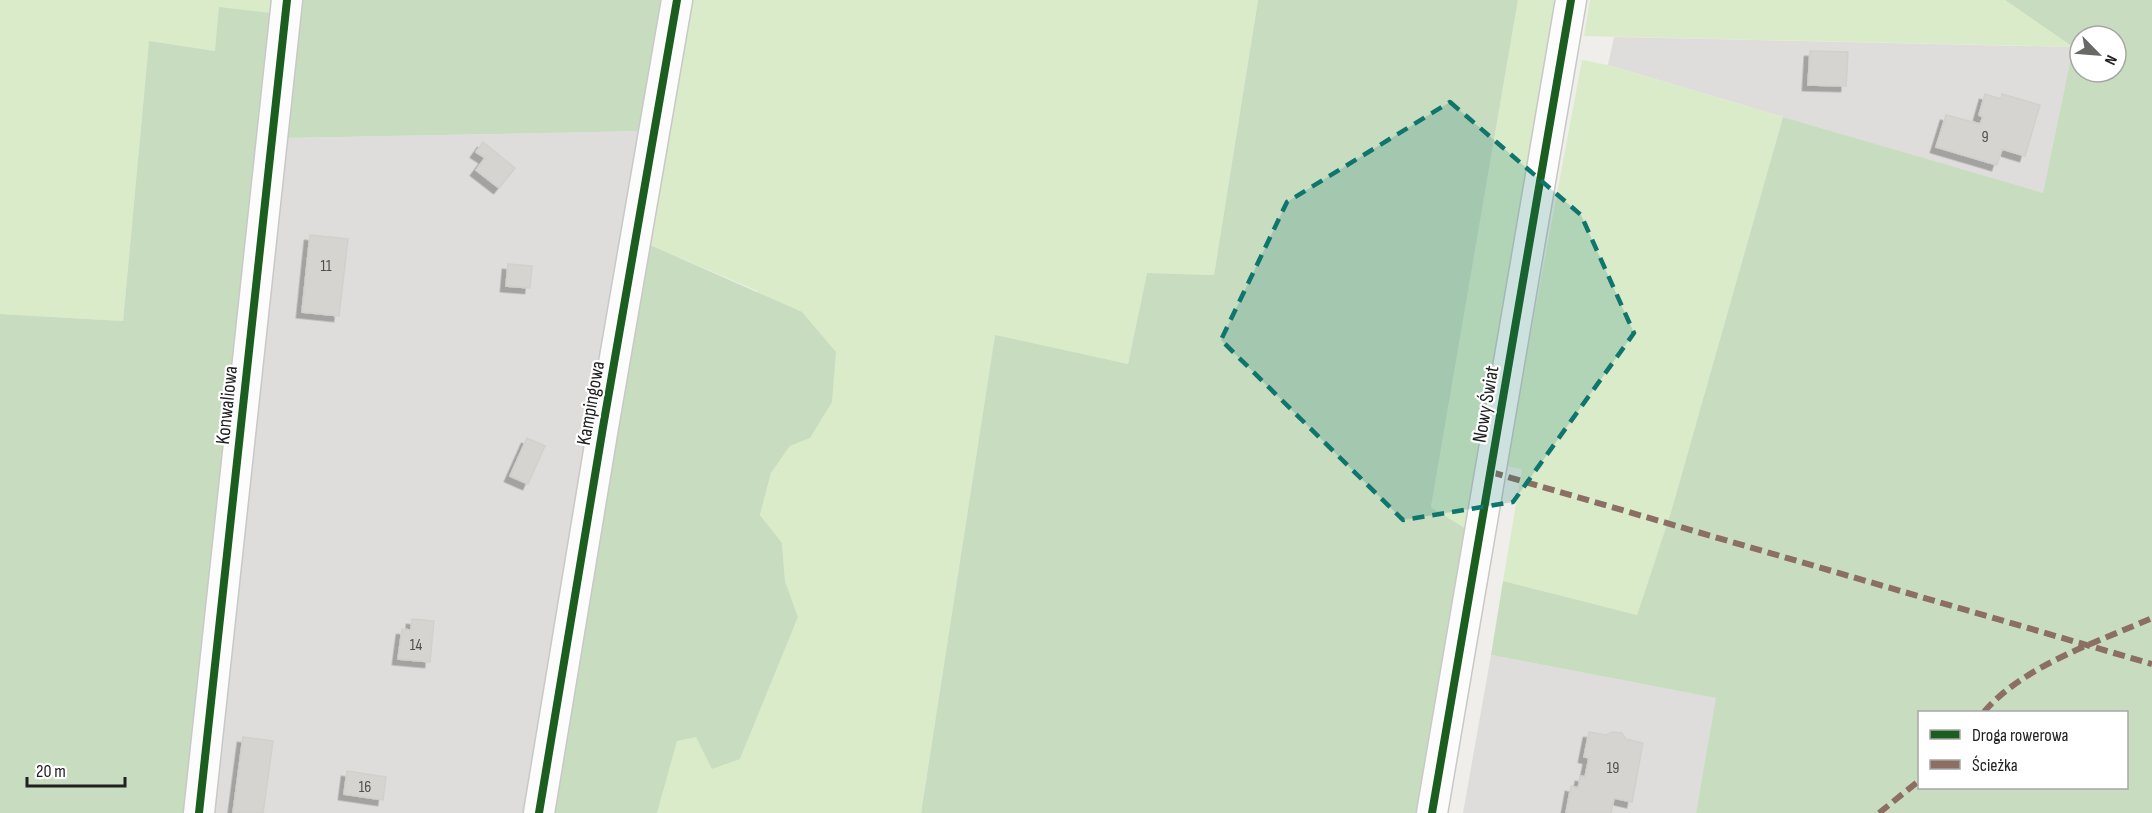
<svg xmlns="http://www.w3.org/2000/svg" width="2152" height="813" viewBox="0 0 2152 813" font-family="'Sofia Sans Condensed',sans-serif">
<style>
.residential{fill:#dedddb}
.grass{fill:#daebca}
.forest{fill:#c8ddc0;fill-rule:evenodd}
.building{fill:#d6d4d1;stroke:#d2d0cc;stroke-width:1.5;filter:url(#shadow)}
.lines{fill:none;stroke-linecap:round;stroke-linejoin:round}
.street-casing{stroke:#c8c8c6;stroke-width:33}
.street{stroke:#fdfcfc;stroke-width:30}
.quiet{stroke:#8d6e63;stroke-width:6;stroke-dasharray:12 6;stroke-linecap:butt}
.cycleway-casing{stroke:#fff;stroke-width:11}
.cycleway{stroke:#1b5e20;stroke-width:8}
.marked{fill:#0f766e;fill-opacity:0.2;stroke:#0f766e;stroke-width:4.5;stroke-dasharray:12 8;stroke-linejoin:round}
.labels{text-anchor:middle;stroke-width:4.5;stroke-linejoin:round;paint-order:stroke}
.number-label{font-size:16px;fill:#4e4e4d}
.street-label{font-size:20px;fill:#212121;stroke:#fff}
</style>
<defs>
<filter id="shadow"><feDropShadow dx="-5.5" dy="5.5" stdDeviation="0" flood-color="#0004"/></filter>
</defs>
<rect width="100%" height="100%" fill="#efeeea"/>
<g class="residential">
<path d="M1614,37L2073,47L2043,194L1608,65Z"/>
<path d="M645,131L527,813H211L286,138Z"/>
<path d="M1491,655L1717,698L1696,813H1463Z"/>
</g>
<g class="grass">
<path d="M0,0H281L279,14L215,51L149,42L123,321L0,314Z"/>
<path d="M692,0H1258L1214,275L1147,273L1128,364L995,336L921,813H657L676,741L696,736L740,759L798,617L785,581L782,543L760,515L771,473L790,446L810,438L757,291L648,244Z"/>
<path d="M1518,0H1558L1471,532L1431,507Z"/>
<path d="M1590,0H2005L2073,47L1584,36Z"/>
<path d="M1582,60L1608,65L1783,117L1671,512L1637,615L1503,581L1522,469L1506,466Z"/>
</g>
<g class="forest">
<path d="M298,0H667L645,131L286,138Z"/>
<path d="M1258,0H1518L1431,507L1471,532L1422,813H921L995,335L1128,364L1147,273L1214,275Z"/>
<path d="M2005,0H2152V813H1696L1716,698L1491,655L1503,581L1637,615L1671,512L1783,117L2043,193L2073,47ZM2080,36H2116V72H2080ZM1920,712H2126V788H1920Z"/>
<path d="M219,7L279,14L192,813H0V314L123,321L149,41L215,51Z"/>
<path d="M648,244L802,312L836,352L832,402L810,438L790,446L771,473L760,515L782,543L785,581L798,617L740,759L712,769L696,737L677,741L657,813H549Z"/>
</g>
<g class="building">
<path d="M1810,51L1848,52L1846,86L1808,85Z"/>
<path d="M1985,94L2001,99L2002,94L2040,105L2025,156L2002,149L1997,165L1936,147L1946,115L1980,124L1983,117L1979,115Z"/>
<path d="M483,142L515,168L499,188L476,170L485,158L476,152Z"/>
<path d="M310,235L348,239L339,316L302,312Z"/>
<path d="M508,264L532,266L530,288L506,286Z"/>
<path d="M527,438L545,446L528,484L510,476Z"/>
<path d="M412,619L434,621L430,662L398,659L402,629L411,630Z"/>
<path d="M1589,732L1606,735L1612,732L1622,733L1626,739L1643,743L1632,802L1614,798L1611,813H1566L1571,786L1578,788L1581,776L1585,777L1589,758L1584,757Z"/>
<path d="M243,737L273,741L263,813H233Z"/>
<path d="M347,771L386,777L383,800L344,794Z"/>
</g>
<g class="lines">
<defs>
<g id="street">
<path d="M199,813L287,0"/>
<path d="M539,813L603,427L677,0"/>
<path d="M1432,813L1571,0"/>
</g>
</defs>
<use href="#street" class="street-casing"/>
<use href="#street" class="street"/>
<g class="quiet">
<path d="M1491,472L2152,664"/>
<path d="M1984,712C2024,665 2096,643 2152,618"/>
<path d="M1879,813L1920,780"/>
</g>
<defs>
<g id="cycleway">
<path d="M199,813L287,0"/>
<path d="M539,813L603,427L677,0"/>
<path d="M1432,813L1571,0"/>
</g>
</defs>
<use href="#cycleway" class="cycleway-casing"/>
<use href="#cycleway" class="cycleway"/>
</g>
<path class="marked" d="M1450,102L1581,215L1634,333L1513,502L1403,520L1221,340L1287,202Z"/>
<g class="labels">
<g class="number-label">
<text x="1985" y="142">9</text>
<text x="326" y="271">11</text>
<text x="416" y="650">14</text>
<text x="1613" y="773">19</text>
<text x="365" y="792">16</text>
</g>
<g class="street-label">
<text transform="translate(590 403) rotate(-80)" y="7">Kampingowa</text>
<text transform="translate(1485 404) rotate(-80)" y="7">Nowy Świat</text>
<text transform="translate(226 405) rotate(-84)" y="7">Konwaliowa</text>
</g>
</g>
<rect x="1918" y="711" width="210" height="78" fill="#ffffff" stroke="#a6a6a6" stroke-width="1.5"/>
<rect x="1930" y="730" width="30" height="9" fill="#1b5e20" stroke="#a6a6a6" stroke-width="1.5"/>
<text x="1972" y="741" font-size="18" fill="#212121">Droga rowerowa</text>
<rect x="1930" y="760" width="30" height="9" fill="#8d6e63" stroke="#a6a6a6" stroke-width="1.5"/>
<text x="1972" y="771" font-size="18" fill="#212121">Ścieżka</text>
<g transform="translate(2098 54) rotate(115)"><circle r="28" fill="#ffffff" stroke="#a6a6a6" stroke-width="1.5"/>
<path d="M0-4.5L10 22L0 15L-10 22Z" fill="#696967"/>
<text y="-9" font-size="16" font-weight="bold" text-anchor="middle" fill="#212121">N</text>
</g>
<path d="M27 777v9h98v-9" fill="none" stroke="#212121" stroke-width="3"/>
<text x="36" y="777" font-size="18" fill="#212121" stroke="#ffffff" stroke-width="4.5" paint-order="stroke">20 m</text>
</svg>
